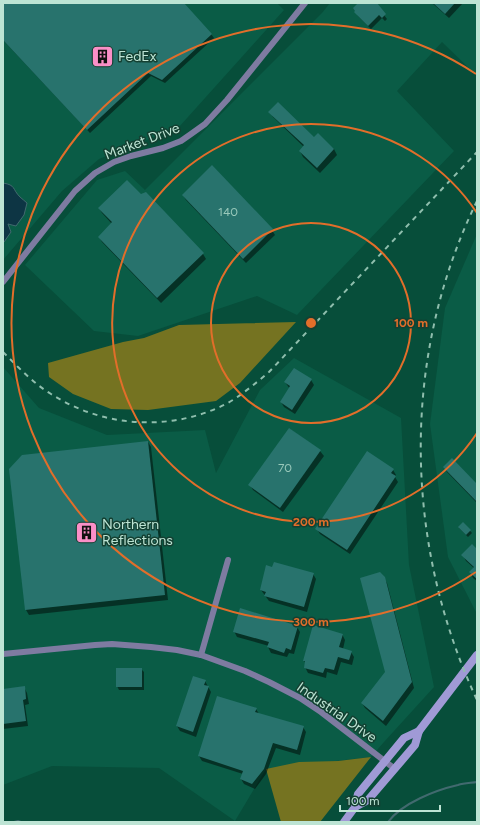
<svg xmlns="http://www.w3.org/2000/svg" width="480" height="825" viewBox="0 0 480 825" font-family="Figtree,sans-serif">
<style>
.built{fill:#0a5c46}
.forest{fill:#757321}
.water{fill:#0d3544;stroke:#426a6f}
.shadow{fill:#0007}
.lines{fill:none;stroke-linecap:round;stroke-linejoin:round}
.stream{stroke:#426a6f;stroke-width:2}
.building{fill:#28736d}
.minor{stroke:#7e7ba1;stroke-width:6}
.secondary{stroke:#a09ad6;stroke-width:8}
.rail{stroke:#8fbead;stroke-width:2;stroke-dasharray:5 5;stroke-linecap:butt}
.ring{fill:none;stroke:#e26e2a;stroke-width:2}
.labels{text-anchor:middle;stroke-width:3;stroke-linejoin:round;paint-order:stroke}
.number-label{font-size:12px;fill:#98c8ba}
.poi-label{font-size:14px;fill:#bde4d4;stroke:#144032;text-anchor:start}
.street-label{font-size:14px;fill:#bde4d4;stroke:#144032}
.centre{fill:#e26e2a;stroke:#144032;stroke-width:2}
.ring-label{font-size:12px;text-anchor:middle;font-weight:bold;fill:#e26e2a;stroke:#144032;stroke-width:3;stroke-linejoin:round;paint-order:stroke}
</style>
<rect width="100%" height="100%" fill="#074e3a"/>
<g class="built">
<path d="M3,3H277L284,10L179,127L99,159L62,191L3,260Z"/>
<path d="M330,3H477V72L475,74L442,42L397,91L454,151L297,315L257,296L138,336L94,331L25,265L97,180L125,171L145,190L322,13Z"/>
<path d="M477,234V614L448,557L430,424L445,308Z"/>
<path d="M294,358L401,418L409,565L434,687L384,742L371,757L266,769L235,821L159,768L52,766L3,785V367L39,408L107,435L205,430L216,473L260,390Z"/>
</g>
<g class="forest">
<path d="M296,322L240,383L216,401L148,410L111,409L73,394L49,377L48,363L123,342L144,338L179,325Z"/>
<path d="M371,757L320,822H281L266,769L299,762L338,761Z"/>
</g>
<path class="water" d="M3,183C16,185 12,189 20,197C22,199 25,201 27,203L24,215L16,226L8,224L11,232L4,242L3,241Z"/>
<g class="shadow">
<path d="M3,3H182L211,34L214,38L165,83L151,76L90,133L3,40Z"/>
<path d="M360,3H375L387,19L385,21L382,18L371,29L358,16L356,12Z"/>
<path d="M432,3H463L449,18Z"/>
<path d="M270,112L334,149L337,155L320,173L303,157L300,151L304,147L273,117Z"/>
<path d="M146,193L203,254L206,259L161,303L102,242L99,237L112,224L102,213L99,208Z"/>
<path d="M183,195L272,230L275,235L246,263L186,200Z"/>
<path d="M311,380L314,385L295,414L284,407L281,402L290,389L285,382Z"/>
<path d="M290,429L320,451L324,456L283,512L253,490L250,485Z"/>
<path d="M148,442L151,447L168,600L29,615L26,610Z"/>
<path d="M444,467L477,485V503L447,472Z"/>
<path d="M393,470L396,475L395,477L398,482L350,554L320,534L317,529Z"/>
<path d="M463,523L472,533L468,537L459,528Z"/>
<path d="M477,550V581L473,578L470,572L474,568L466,561L463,555Z"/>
<path d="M313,574L316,579L307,612L269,601L261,590Z"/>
<path d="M384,578L387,583L414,688L386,726L365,708L362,703L386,672Z"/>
<path d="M297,627L300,632L294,654L289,653L287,657L271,653L268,647L269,646L237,637L234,631Z"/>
<path d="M342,634L345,640L343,649L351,652L354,657L352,665L341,662L337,675L327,672L326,678L308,673L305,667L306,663L304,661Z"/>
<path d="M141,669L144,672V690H119L117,686Z"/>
<path d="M205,681L211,692L196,737L180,731L177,726Z"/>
<path d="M24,687L27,693L29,704L25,705L28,726L3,729V690Z"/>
<path d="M256,709L259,714L303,727L306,732L300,755L276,748L266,774L255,789L244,784L241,779L243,774L202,761L199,756Z"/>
</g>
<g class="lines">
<g class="stream">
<path d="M14,822L18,821L21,822"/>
<path d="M388,822C402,803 436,790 458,785C464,783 471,783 477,782"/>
</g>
</g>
<g class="building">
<path d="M3,3H184L212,34L162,80L148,73L87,130L3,40Z"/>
<path d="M358,3H377L386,14L382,18L379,15L368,26L354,12L355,11L353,8Z"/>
<path d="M433,3H455L445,14Z"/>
<path d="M278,102L314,137L318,133L334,149L317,168L299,151L304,145L268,112Z"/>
<path d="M212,165L273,229L243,259L182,195Z"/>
<path d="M127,180L141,194L146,192L204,253L157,298L98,237L112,222L98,208Z"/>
<path d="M294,368L312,379L292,410L280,402L290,386L284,382Z"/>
<path d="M289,428L321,450L280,508L248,485Z"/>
<path d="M148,441L165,595L25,610L9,469L22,455Z"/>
<path d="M367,451L394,469L391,473L396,476L347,550L315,529Z"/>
<path d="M452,458L477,484V502L443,467Z"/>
<path d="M463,522L471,530L466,535L458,527Z"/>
<path d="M472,544L477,549V579L469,572L474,567L461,555Z"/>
<path d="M274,562L314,573L304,607L264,596L266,592L260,590L266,565L272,567Z"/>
<path d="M380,572L385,577L412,682L383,721L361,703L385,672L360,578Z"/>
<path d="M240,608L298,626L291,650L286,648L284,653L267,647L269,642L233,632Z"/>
<path d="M313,625L343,634L339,647L352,651L349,660L338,657L334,670L325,668L323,673L304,668L305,661H303Z"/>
<rect x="116" y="668" width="26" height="19"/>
<path d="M193,676L206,680L204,685L209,686L193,732L176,726Z"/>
<path d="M25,686L26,699L23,700L26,721L3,724V689Z"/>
<path d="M217,696L257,708L255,712L304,726L297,750L273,743L264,769L252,784L240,779L243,771L198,756Z"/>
</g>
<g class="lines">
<g class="minor">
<path d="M3,282L75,191L95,173L114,162L131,156L163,148L181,141L191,134L205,124L227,100L305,3"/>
<path d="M3,654L95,645L112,644L151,647L177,650L201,655L245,671L269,682L300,698L321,712L395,769"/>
<path d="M201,655L228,560"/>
</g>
<g class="secondary">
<path d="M355,807L358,794L404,738L419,731"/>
<path d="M344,822L355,807L368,800L415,745L419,731L477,655"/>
</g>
<g class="rail">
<path d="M477,201C400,358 404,544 477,700"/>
<path d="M3,352C18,367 33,383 51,394C104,428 172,432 228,403C243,394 256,383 269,372L477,152"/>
</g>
</g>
<g class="ring">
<circle cx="311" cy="323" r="100"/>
<path d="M477 433A199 199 0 1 1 477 213"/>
<path d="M476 572A299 299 0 1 1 476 74"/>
</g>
<defs>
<symbol id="building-square" viewBox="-11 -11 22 22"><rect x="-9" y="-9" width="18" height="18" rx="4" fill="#fa8fc7" stroke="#144032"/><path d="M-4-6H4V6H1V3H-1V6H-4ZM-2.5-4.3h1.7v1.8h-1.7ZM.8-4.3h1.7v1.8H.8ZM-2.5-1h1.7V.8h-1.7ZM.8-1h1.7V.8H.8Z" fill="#111"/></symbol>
</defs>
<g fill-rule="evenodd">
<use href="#building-square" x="90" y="44" width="25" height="25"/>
<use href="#building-square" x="74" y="520" width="25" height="25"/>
</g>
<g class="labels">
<g class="number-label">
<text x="228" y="216">140</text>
<text x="285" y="472">70</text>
</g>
<g class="poi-label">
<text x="118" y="61">FedEx</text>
<text x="102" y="529">Northern<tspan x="102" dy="16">Reflections</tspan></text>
</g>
<g class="street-label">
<text transform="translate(142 141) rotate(-21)" y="5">Market Drive</text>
<text transform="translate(337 712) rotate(35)" y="5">Industrial Drive</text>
</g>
</g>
<circle cx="311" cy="323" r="6" class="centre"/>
<g class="ring-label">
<text x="411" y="327">100 m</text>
<text x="311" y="526">200 m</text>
<text x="311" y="626">300 m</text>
</g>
<rect width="480" height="825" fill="none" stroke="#bde4d4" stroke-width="8"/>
<path d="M340 805v6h100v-6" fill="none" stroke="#bde4d4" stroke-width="2"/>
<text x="346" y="805" font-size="12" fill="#bde4d4" stroke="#144032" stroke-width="3" paint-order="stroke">100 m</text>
</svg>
